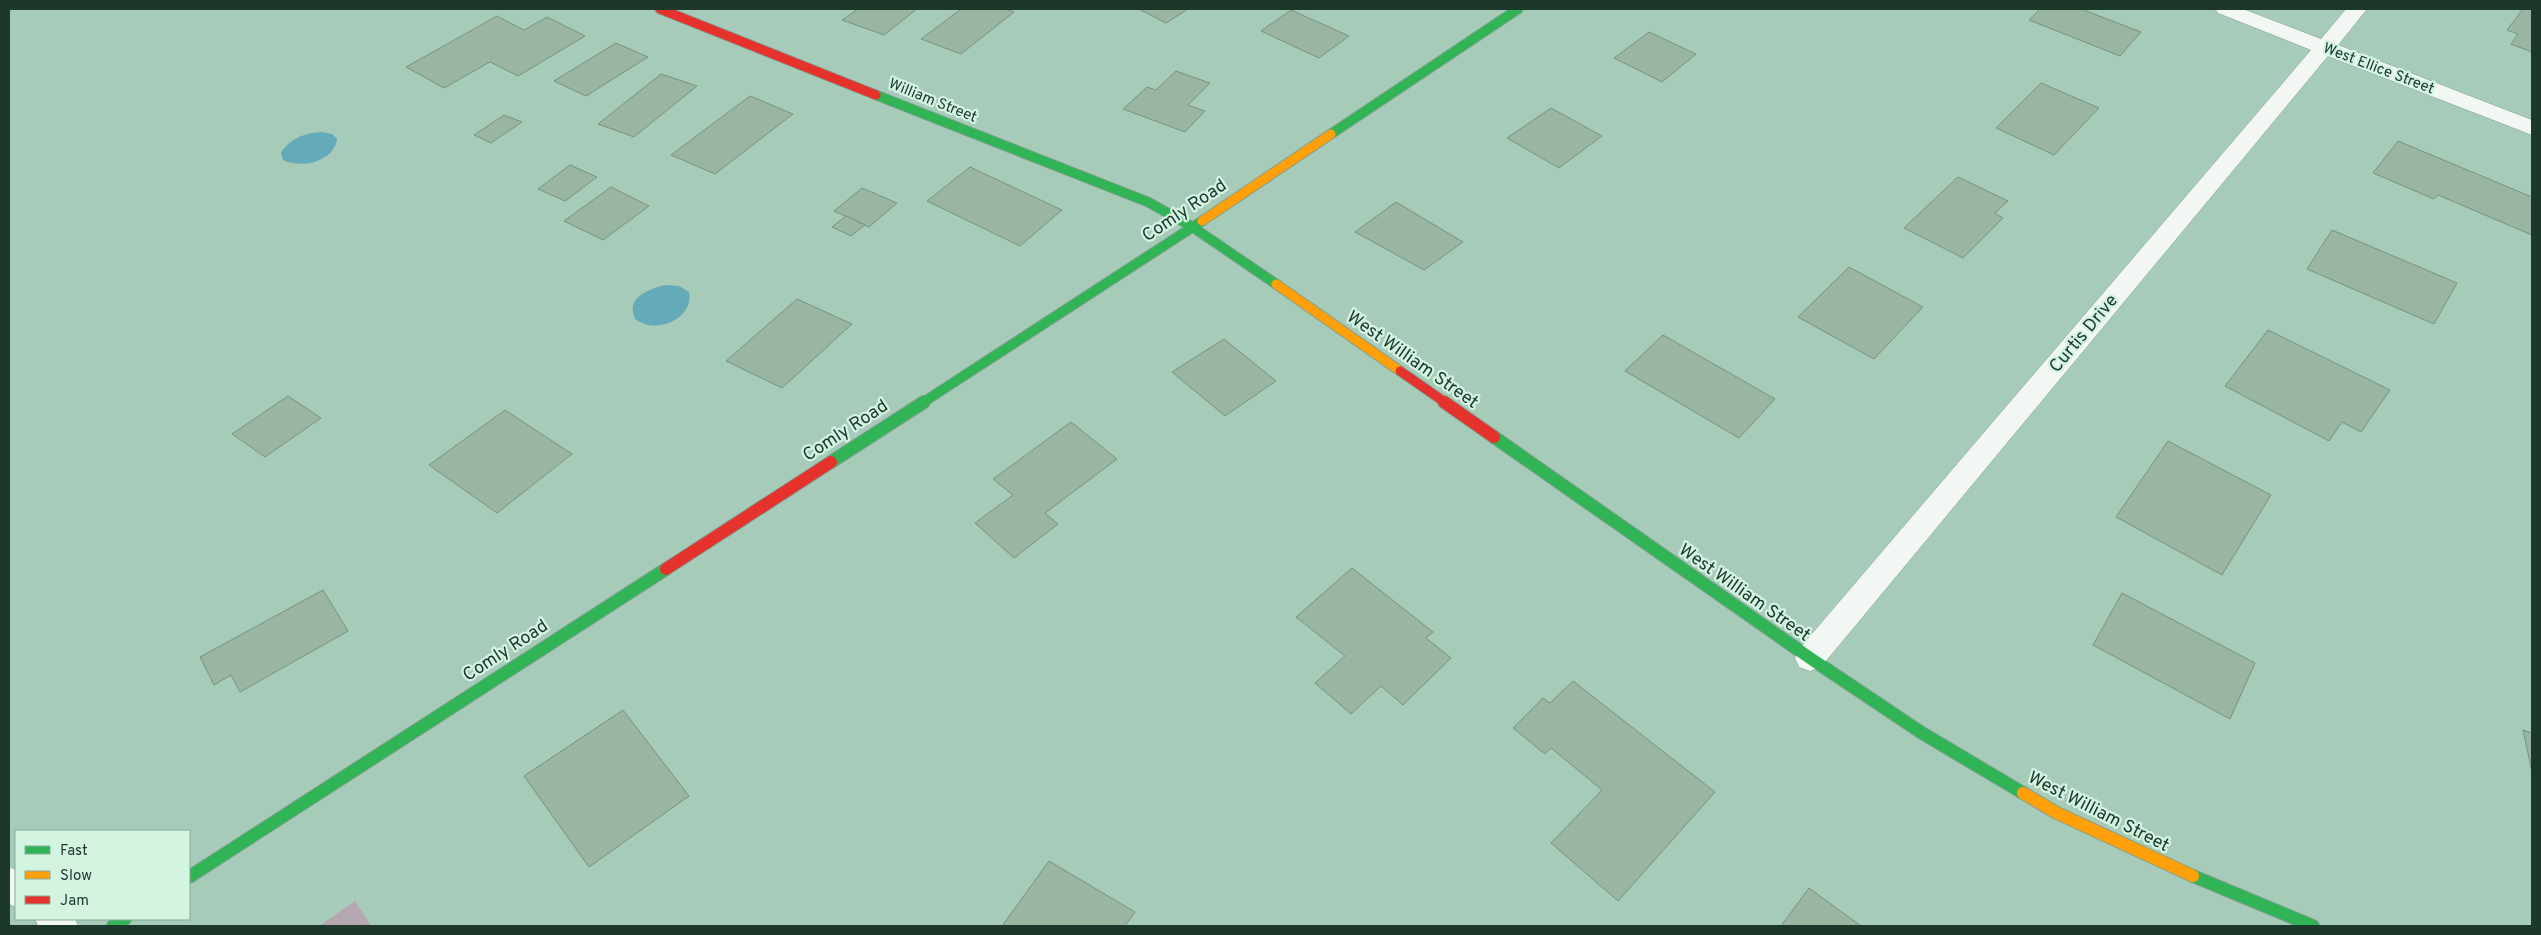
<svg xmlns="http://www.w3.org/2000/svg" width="2541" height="935" viewBox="0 0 2541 935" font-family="Overpass,sans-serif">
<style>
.green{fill:#b4a7b1}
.water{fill:#64aab8}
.building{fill:#9bb5a3;stroke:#799280}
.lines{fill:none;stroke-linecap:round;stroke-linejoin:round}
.street-casing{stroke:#809e8f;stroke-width:1}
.fast-far1-casing{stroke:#809e8f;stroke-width:11}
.fast-casing{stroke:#809e8f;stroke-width:14}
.slow-far1-casing{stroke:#809e8f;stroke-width:11}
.slow-casing{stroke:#809e8f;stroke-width:14}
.jam-far1-casing{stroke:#809e8f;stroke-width:11}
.jam-casing{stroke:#809e8f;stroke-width:14}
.street{fill:#f2f7f4;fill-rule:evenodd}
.fast-far1{stroke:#30b455;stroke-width:9}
.fast{stroke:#30b455;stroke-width:12}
.slow-far1{stroke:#ff9f0a;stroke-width:9}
.slow{stroke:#ff9f0a;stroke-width:12}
.jam-far1{stroke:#e5322d;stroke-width:9}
.jam{stroke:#e5322d;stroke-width:12}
.labels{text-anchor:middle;stroke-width:4.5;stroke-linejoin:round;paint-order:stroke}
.far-street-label{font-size:15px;fill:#1b382a;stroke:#d2f4e1}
.street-label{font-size:18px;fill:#1b382a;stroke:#d2f4e1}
</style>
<rect width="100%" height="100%" fill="#a6ccb9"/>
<path class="green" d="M355,901L371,926H319Z"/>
<g class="water">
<path d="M322,132L332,134L337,139C334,162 301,169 283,160L281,153C290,138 305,133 322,132Z"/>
<path d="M665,285L679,286L689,292C694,317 660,334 638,321C634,319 634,316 633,312C630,295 653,288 665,285Z"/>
</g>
<g class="building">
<path d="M858,9H917L884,35L842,20Z"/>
<path d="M961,9H1005L1014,12L961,54L921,39Z"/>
<path d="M1139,9H1188L1166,23Z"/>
<path d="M2040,9H2081L2141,32L2120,56L2029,20Z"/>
<path d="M2523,9H2532V52L2511,44L2518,34L2507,30Z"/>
<path d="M1291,10L1349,36L1319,58L1261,31Z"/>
<path d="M497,16L524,30L547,17L585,36L518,76L490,62L444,88L406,67Z"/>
<path d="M1649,32L1696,54L1662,82L1614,58Z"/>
<path d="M616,43L648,57L586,96L554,81Z"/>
<path d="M1176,71L1210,83L1188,105L1205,111L1185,132L1123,109L1147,87L1156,90Z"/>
<path d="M661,74L697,86L634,137L598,124Z"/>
<path d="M2041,83L2099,108L2054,155L1996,128Z"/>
<path d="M750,96L793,114L715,174L671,155Z"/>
<path d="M1551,108L1602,136L1559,168L1507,138Z"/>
<path d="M504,115L522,122L491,143L474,135Z"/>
<path d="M2398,141L2532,197V235L2438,195L2434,199L2373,173Z"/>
<path d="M570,165L597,177L565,201L538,189Z"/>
<path d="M970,167L1062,210L1020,246L927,201Z"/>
<path d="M1958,177L2008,201L1995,213L2003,218L1963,258L1904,228Z"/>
<path d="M611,187L649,206L603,240L564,221Z"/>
<path d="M862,188L897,203L869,227L834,211Z"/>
<path d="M1396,202L1463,242L1424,270L1355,232Z"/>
<path d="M846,216L865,225L851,236L832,227Z"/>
<path d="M2332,230L2457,283L2434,324L2307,269Z"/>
<path d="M1849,267L1923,307L1874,359L1798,317Z"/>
<path d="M797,299L852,324L782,388L726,361Z"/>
<path d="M2268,330L2390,390L2361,432L2342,422L2329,441L2225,386Z"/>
<path d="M1663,335L1775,399L1739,438L1625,371Z"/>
<path d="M1224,339L1276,381L1225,416L1172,372Z"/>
<path d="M288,396L321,418L265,457L232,434Z"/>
<path d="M505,410L572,454L497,513L429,465Z"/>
<path d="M1071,422L1117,459L1045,513L1058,524L1014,558L975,523L1013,495L993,479Z"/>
<path d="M2168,441L2271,495L2222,575L2116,517Z"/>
<path d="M1352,568L1433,632L1426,638L1451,658L1403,705L1381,686L1351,714L1315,683L1345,656L1296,617Z"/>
<path d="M323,590L348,631L240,692L231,675L214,685L200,657Z"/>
<path d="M2122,593L2255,663L2230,719L2093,645Z"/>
<path d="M1573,681L1715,792L1618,901L1551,843L1602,790L1551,748L1545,754L1513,728L1543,698L1550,703Z"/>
<path d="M623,710L689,796L589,867L524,776Z"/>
<path d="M2523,730L2532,733V772Z"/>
<path d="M1049,861L1135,912L1125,926H1002Z"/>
<path d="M1809,888L1861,926H1781Z"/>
</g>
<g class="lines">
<defs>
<g id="street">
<path d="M2215,9H2243L2321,39L2346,9H2367L2338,45L2532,120V135L2328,56L1821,667L1810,671L1799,667L1795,658L1799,649L2311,50L2218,13Z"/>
<path d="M9,867L16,870V907L9,904Z"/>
<path d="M35,919H75L78,926H38Z"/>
</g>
<g id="fast-far1">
<path d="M876,95L1148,202L1191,226L1276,284"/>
<path d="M1331,134L1518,9"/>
<path d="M922,403L1202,221"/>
</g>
<g id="fast">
<path d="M1494,437L1810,658L1922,733L2023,793"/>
<path d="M831,462L924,402"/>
<path d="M2193,876L2313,926"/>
<path d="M189,877L666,569"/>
<path d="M113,926L125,919"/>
</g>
<g id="slow-far1">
<path d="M1202,221L1331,134"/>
<path d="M1276,284L1400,371"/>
</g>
<path id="slow" d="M2023,793L2057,813L2193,876"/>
<g id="jam-far1">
<path d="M660,9L876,95"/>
<path d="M1400,371L1446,403"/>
</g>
<g id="jam">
<path d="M1444,402L1494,437"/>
<path d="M666,569L831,462"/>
</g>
</defs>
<use href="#street" class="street-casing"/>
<use href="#fast-far1" class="fast-far1-casing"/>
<use href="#fast" class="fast-casing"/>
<use href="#slow-far1" class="slow-far1-casing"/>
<use href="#slow" class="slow-casing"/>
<use href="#jam-far1" class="jam-far1-casing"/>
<use href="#jam" class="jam-casing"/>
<use href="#street" class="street"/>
<use href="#fast-far1" class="fast-far1"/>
<use href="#fast" class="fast"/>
<use href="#slow-far1" class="slow-far1"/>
<use href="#slow" class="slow"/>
<use href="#jam-far1" class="jam-far1"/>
<use href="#jam" class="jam"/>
</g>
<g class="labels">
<g class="far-street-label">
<text transform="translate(2379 68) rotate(21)" y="5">West Ellice Street</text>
<text transform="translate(933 100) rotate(22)" y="5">William Street</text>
</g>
<g class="street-label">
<text transform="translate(1184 210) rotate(-34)" y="6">Comly Road</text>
<text transform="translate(2083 333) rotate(-50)" y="6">Curtis Drive</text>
<text transform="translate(1413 359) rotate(35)" y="6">West William Street</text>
<text transform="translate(845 430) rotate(-33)" y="6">Comly Road</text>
<text transform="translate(1745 592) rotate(35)" y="6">West William Street</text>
<text transform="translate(505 650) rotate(-33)" y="6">Comly Road</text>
<text transform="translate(2099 811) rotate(27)" y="6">West William Street</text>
</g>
</g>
<rect width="2541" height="935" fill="none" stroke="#1b382a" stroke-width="20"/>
<rect x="15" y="830" width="175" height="90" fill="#d2f4e1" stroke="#89a998"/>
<rect x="25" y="846" width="25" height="8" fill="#30b455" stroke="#89a998"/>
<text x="60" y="855" font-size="15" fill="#1b382a">Fast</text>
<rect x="25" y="871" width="25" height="8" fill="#ff9f0a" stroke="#89a998"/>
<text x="60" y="880" font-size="15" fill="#1b382a">Slow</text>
<rect x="25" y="896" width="25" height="8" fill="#e5322d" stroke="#89a998"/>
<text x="60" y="905" font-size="15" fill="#1b382a">Jam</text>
</svg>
